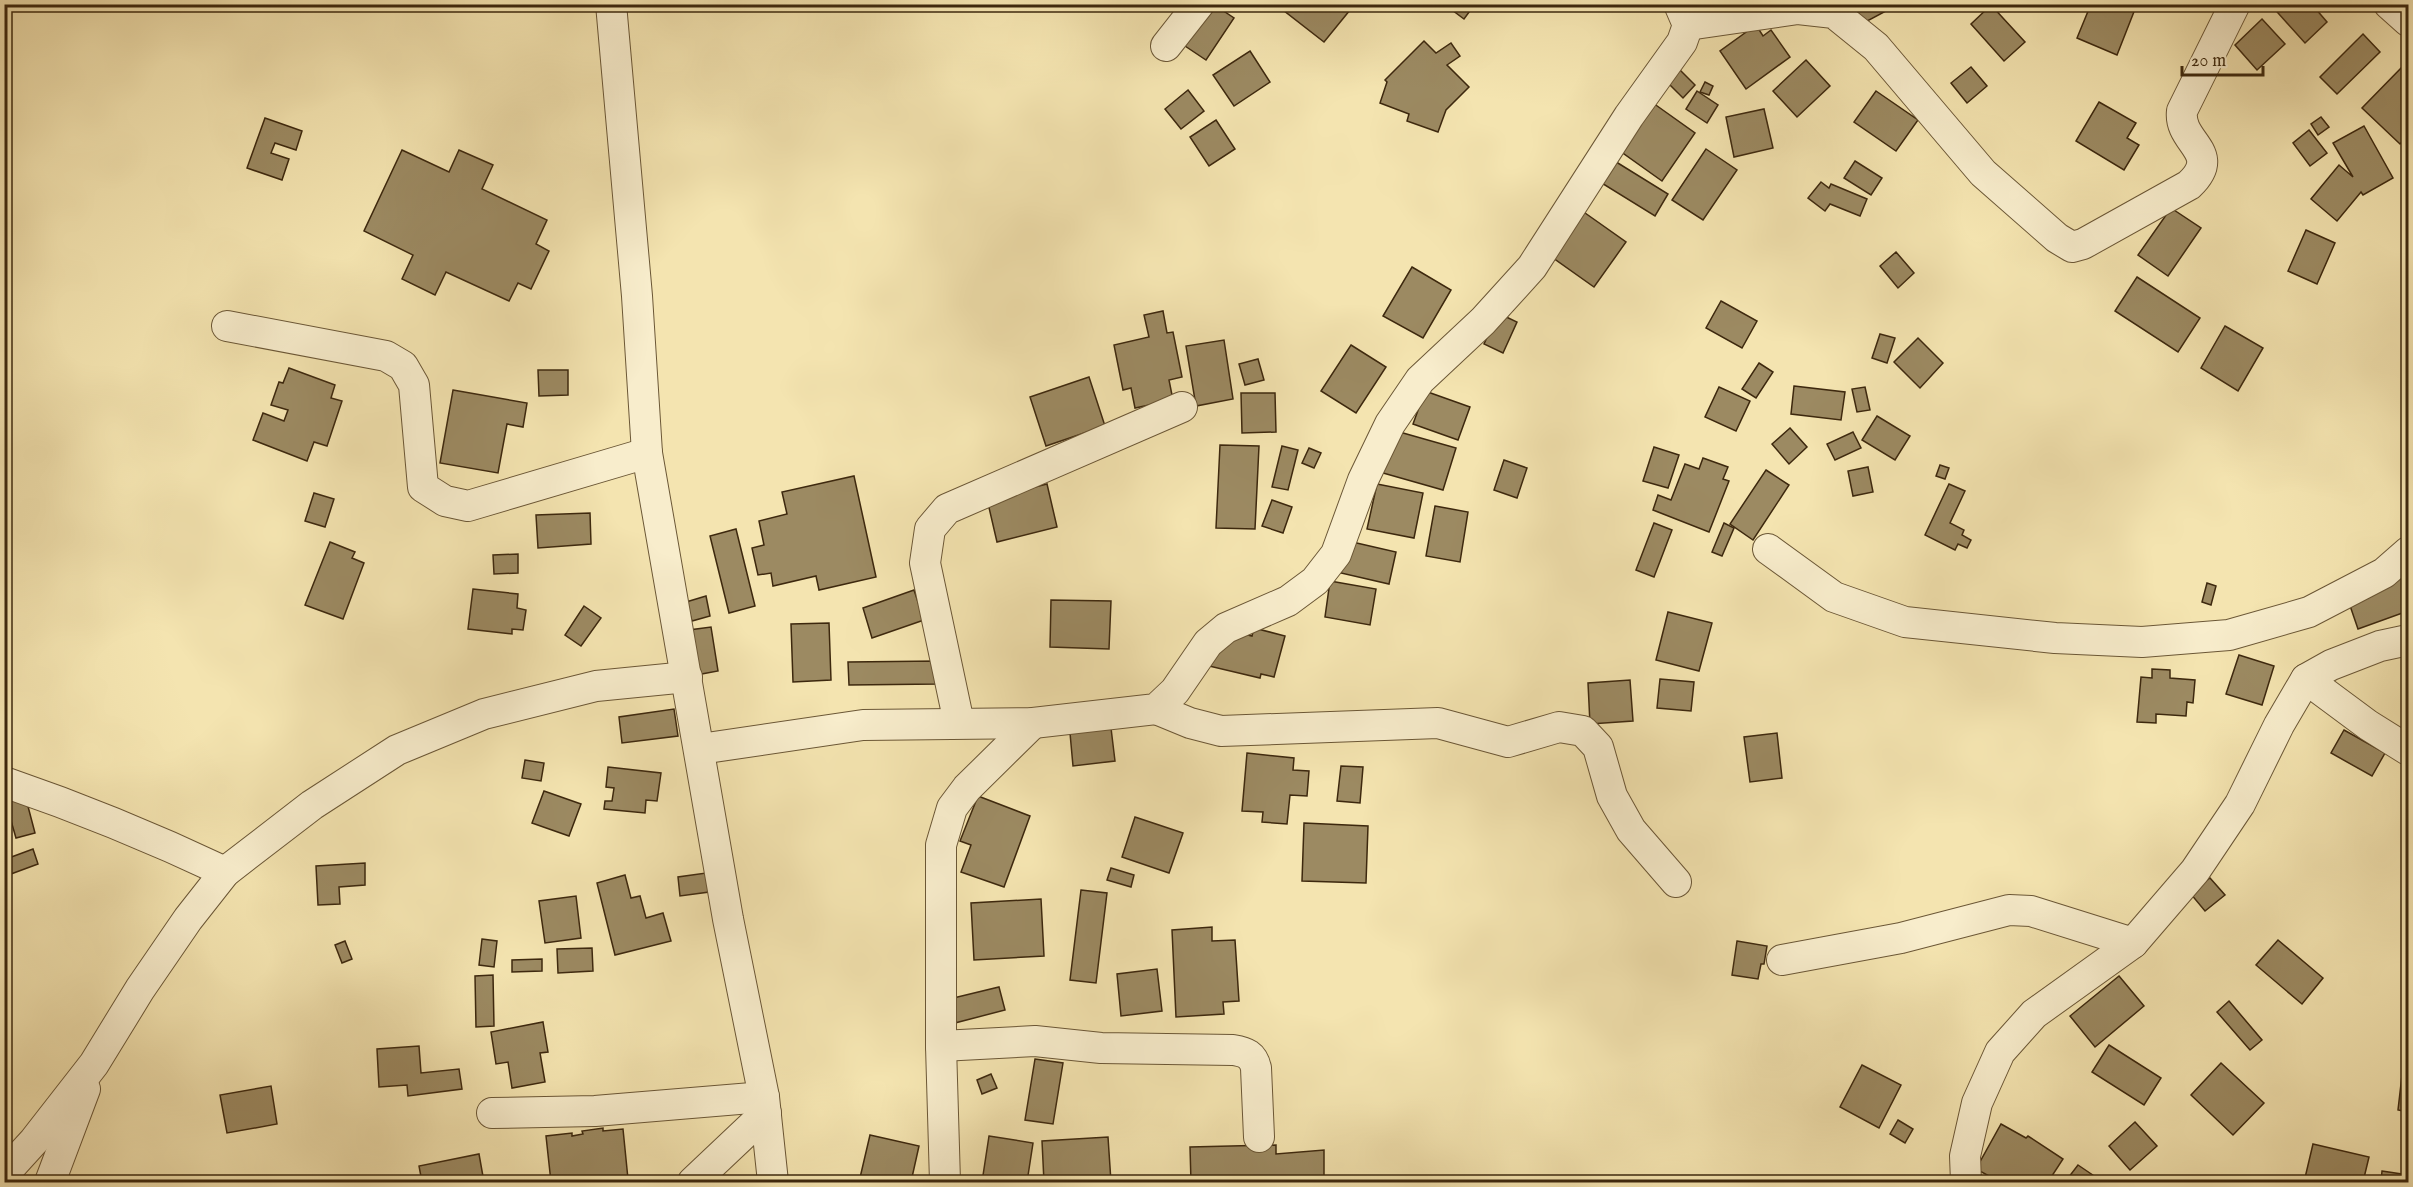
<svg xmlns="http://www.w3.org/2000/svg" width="2413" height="1187" viewBox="0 0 2413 1187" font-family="'IM FELL English',serif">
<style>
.building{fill:#9c8a62;stroke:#3d280e;stroke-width:1.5}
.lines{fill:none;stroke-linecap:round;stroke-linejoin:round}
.street-casing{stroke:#6b5736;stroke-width:32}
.street{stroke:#f8edcc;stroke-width:30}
</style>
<rect width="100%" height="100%" fill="#f4e4b0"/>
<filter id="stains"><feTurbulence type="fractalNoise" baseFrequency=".00333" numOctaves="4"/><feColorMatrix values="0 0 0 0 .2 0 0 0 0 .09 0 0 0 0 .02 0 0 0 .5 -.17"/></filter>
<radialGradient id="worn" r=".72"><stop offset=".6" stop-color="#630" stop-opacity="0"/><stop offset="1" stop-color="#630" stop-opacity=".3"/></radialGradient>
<g class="building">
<path d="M1213,4L1234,18L1206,60L1176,40Z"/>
<path d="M1287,4H1343L1350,10L1324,42L1283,10Z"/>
<path d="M1444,4H1475L1464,19Z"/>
<path d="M1845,4H1886L1888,10L1856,27Z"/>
<path d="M2091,4H2137L2117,55L2077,38Z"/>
<path d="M2270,4H2319L2315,8L2327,22L2305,43Z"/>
<path d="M1991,5L2025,42L2004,61L1971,24Z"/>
<path d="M2262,19L2285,44L2257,70L2235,45Z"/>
<path d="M1756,25L1763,36L1771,30L1790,57L1746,89L1720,51Z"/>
<path d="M2363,34L2380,52L2337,94L2320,77Z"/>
<path d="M1424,41L1436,53L1451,43L1460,56L1447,65L1469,87L1446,110L1438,132L1407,121L1409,114L1380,103L1387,82L1385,80Z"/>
<path d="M1250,51L1270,82L1234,106L1213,75Z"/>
<path d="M1806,60L1830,86L1797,117L1773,91Z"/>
<path d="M2406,63L2408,66V135L2400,144L2362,108Z"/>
<path d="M1971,67L1987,86L1967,103L1951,83Z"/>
<path d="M1678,68L1695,85L1683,98L1666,81Z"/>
<path d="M1705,82L1713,86L1709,95L1700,92Z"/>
<path d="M1188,90L1204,111L1181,129L1165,109Z"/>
<path d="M1697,91L1718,105L1707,123L1686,109Z"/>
<path d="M1876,91L1918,120L1896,151L1854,122Z"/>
<path d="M2099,102L2136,123L2127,138L2139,145L2124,170L2076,141Z"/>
<path d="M1653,103L1695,133L1662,181L1620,151Z"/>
<path d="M1764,109L1773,148L1734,157L1726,117Z"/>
<path d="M2321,117L2329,127L2318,135L2311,124Z"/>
<path d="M265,118L302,131L296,150L275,143L271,153L289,159L282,180L247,168Z"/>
<path d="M1216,120L1235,149L1209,166L1190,137Z"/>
<path d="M2364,126L2393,178L2363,195L2361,192L2337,221L2311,199L2339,165L2353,177L2333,143Z"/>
<path d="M2309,130L2327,153L2310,166L2293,143Z"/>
<path d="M1706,149L1737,170L1703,220L1672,200Z"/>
<path d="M402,150L449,172L459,150L493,165L482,189L547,220L536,244L549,251L531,289L518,283L509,301L446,272L435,295L402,279L413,255L364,231Z"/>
<path d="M1613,160L1668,194L1655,216L1600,182Z"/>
<path d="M1855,161L1882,178L1871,195L1844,178Z"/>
<path d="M1821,182L1829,188L1831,184L1867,199L1860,216L1830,204L1825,211L1808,198Z"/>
<path d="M1578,208L1626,242L1594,287L1546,253Z"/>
<path d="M2171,208L2201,228L2168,276L2138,255Z"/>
<path d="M2306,230L2335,243L2317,284L2288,271Z"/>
<path d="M1896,252L1914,273L1898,288L1880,266Z"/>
<path d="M1412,267L1451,290L1423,338L1383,316Z"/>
<path d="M2137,277L2200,318L2178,352L2115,311Z"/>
<path d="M1721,301L1757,321L1742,348L1706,328Z"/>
<path d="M1163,311L1167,333L1173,332L1182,377L1169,380L1173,400L1135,408L1131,388L1123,390L1114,345L1149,337L1144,315Z"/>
<path d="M1498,313L1517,322L1503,353L1484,344Z"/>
<path d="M2225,326L2263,348L2238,391L2201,368Z"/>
<path d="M1880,334L1895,338L1887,363L1872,358Z"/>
<path d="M1918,338L1943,363L1920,388L1894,362Z"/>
<path d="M1224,340L1233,399L1196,406L1186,346Z"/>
<path d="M1351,345L1386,367L1356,413L1321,391Z"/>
<path d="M1258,359L1264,380L1245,385L1239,364Z"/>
<path d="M1759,363L1773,372L1756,398L1742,389Z"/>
<path d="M289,368L335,385L331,398L342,401L327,446L314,442L307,461L253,440L263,413L284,421L288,410L271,405L279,382L283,383Z"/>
<path d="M538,370H568V395L539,396Z"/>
<path d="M1089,377L1105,426L1046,446L1030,397Z"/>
<path d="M1794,386L1845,392L1841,420L1791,414Z"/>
<path d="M1719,387L1750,401L1736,431L1705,417Z"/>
<path d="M1865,387L1870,410L1857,412L1852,389Z"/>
<path d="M453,390L527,403L523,427L507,424L498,473L440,463Z"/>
<path d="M1425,391L1470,407L1458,440L1413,424Z"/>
<path d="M1241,393H1275L1276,432L1242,433Z"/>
<path d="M1877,416L1910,436L1895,460L1862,440Z"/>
<path d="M1790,428L1807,447L1789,464L1772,444Z"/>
<path d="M1389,429L1456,448L1443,490L1376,471Z"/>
<path d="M1853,432L1861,448L1835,460L1827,444Z"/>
<path d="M1220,445L1259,446L1255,529L1216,528Z"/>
<path d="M1282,446L1298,450L1288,490L1272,487Z"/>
<path d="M1654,447L1679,455L1668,488L1643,481Z"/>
<path d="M1309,448L1321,453L1314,468L1302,463Z"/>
<path d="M1703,458L1728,467L1723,479L1729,481L1709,532L1653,510L1658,495L1671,500L1685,464L1699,469Z"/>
<path d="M1504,460L1527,468L1517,498L1494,490Z"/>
<path d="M1940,465L1949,468L1945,479L1936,476Z"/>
<path d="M1868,467L1873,492L1853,496L1848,471Z"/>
<path d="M1766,470L1789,485L1753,540L1730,524Z"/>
<path d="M854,476L876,577L819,590L816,576L773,586L771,573L758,575L752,548L764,545L759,521L787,514L782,492Z"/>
<path d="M1047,484L1057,527L997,542L987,499Z"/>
<path d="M1377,484L1423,493L1414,538L1367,529Z"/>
<path d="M1949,484L1965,491L1950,523L1964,530L1962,535L1971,540L1967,548L1958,544L1955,550L1925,535Z"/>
<path d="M314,493L334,499L325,527L305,521Z"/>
<path d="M1272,500L1292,507L1283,533L1262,526Z"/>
<path d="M1435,506L1468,512L1460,562L1426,556Z"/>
<path d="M590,513L591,544L538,548L536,515Z"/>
<path d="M1654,523L1672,530L1654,577L1636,570Z"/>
<path d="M1724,523L1734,528L1722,556L1712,552Z"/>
<path d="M736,529L755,606L729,613L710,536Z"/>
<path d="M1348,541L1396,552L1389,584L1341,573Z"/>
<path d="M330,542L355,552L352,558L364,563L343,619L305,605Z"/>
<path d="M518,554V573L494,574L493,555Z"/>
<path d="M2408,570V611L2358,629L2345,591Z"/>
<path d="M1330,581L1376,589L1370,625L1325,617Z"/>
<path d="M2207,583L2216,586L2211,605L2202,602Z"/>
<path d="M473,589L518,594L517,608L526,610L523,630L512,629V634L468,629Z"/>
<path d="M914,590L924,620L872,638L863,608Z"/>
<path d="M706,596L710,616L692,621L686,602Z"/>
<path d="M1051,600L1111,601L1109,649L1050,647Z"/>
<path d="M584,606L601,618L581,646L565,635Z"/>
<path d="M1668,612L1712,623L1699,671L1656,660Z"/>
<path d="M829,623L831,680L793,682L791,624Z"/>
<path d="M711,627L718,671L696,675L689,630Z"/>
<path d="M1219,628L1252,636L1254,628L1285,636L1274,677L1261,674L1260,678L1209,666Z"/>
<path d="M2239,655L2274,666L2262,705L2226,694Z"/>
<path d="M938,661V684L849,685L848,662Z"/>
<path d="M2152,669L2170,670V678L2195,680L2193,703L2187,702L2186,716L2156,714V723L2137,722L2141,677L2152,678Z"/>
<path d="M1660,679L1694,682L1691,711L1657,708Z"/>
<path d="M1630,680L1633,721L1590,724L1588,683Z"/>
<path d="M674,709L678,736L622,743L619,717Z"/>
<path d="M1111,728L1115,761L1073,766L1070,733Z"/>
<path d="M2344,730L2385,753L2372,776L2331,753Z"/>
<path d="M1777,733L1782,778L1750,782L1744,737Z"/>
<path d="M1247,753L1294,758L1293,770L1309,771L1307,796L1290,795L1287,824L1262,822L1263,812L1242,811Z"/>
<path d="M525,760L544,763L541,781L522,778Z"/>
<path d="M1341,766L1363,767L1360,803L1337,801Z"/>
<path d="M608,767L661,773L657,801L646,800L645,813L604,809L605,801H612L614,788L606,787Z"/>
<path d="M544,791L581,804L569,836L532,823Z"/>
<path d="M25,795L35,833L16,838L5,800Z"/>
<path d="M978,796L1030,816L1004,887L961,872L971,845L960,841Z"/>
<path d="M1135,817L1183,833L1169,873L1122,857Z"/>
<path d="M1304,823L1368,826L1366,883L1302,881Z"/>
<path d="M33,849L38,864L11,874L6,859Z"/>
<path d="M365,863V885L339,887L340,904L318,905L316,866Z"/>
<path d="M1111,868L1134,875L1131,887L1107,880Z"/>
<path d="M706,873L709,892L680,896L678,877Z"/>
<path d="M625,875L631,898L640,896L646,918L663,913L671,941L615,955L597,883Z"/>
<path d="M2210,878L2225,895L2205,911L2190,893Z"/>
<path d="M1081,890L1107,893L1096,983L1070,980Z"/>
<path d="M576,896L581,938L545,943L539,901Z"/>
<path d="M1041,899L1044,956L974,960L971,903Z"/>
<path d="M1212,927V941L1235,940L1239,1001L1223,1002L1224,1014L1176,1017L1172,930Z"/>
<path d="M482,939L497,941L494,967L479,965Z"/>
<path d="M2278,940L2323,978L2302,1004L2256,965Z"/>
<path d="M345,941L352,959L342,963L335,945Z"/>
<path d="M1737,941L1767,946L1764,964H1761L1758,979L1732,975Z"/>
<path d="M592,948L593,971L558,973L557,949Z"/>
<path d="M542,959V971L512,972V960Z"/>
<path d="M1157,969L1162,1011L1121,1016L1117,974Z"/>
<path d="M493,975L494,1026L476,1027L475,976Z"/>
<path d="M2119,976L2144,1006L2095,1047L2070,1016Z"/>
<path d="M999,987L1005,1010L951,1024L945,1000Z"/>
<path d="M2229,1001L2262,1040L2250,1050L2217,1012Z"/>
<path d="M543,1022L548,1052L540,1053L545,1082L512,1088L508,1062L496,1064L491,1032Z"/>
<path d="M2109,1045L2161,1078L2144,1105L2092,1072Z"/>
<path d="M419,1046L421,1073L459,1069L462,1089L408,1096L407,1085L379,1087L377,1049Z"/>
<path d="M1035,1059L1063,1063L1053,1124L1025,1120Z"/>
<path d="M2221,1063L2264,1103L2233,1135L2191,1095Z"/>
<path d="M1862,1065L1901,1085L1879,1128L1840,1107Z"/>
<path d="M991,1074L997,1088L982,1094L977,1080Z"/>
<path d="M2402,1075L2408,1076V1112L2398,1110Z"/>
<path d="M271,1086L277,1124L227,1133L220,1095Z"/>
<path d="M1898,1120L1913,1129L1905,1143L1890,1134Z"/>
<path d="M2135,1122L2157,1146L2130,1170L2109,1146Z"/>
<path d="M2001,1124L2026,1138L2028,1136L2063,1159L2048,1182H2019L2015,1180L2014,1182H2000L1976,1169Z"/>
<path d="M603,1128V1131L623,1129L628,1179L608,1182H551L546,1136L572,1133V1136L583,1134L582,1131Z"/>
<path d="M870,1135L919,1146L911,1182L898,1181V1182H859Z"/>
<path d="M989,1136L1033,1143L1027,1182H982Z"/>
<path d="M1108,1137L1111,1182H1044L1042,1141Z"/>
<path d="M2313,1144L2369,1157L2363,1182H2304Z"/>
<path d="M1276,1145V1154L1324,1150V1182H1191L1190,1147Z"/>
<path d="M479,1154L484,1182H422L419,1166Z"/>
<path d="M2078,1165L2103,1182H2065Z"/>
<path d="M2382,1171L2408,1175V1182H2381Z"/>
</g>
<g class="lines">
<defs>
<g id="street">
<path d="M611,4L637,296L647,453L728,919L764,1097L773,1182"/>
<path d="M2389,4L2408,21"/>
<path d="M1688,25L1798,9L1834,13L1876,47L1983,173L2057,238L2072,247L2083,244L2189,185C2224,152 2178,143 2182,111L2235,4"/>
<path d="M1166,46L1199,4"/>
<path d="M227,326L386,356L403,366L414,385L423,487L445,501L468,506L647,453"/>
<path d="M1768,549L1834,597L1905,622L2055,638L2142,642L2229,635L2309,612L2384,573L2408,552"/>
<path d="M2306,679L2368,725L2408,750"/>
<path d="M1156,709L1190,723L1221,731L1438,723L1508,742L1559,727L1583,731L1598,747L1612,796L1631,830L1676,882"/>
<path d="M959,723L925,563L930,529L947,509L1182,407"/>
<path d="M700,749L863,725L1033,723L1156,709L1175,691L1208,643L1226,628L1288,601L1315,581L1336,554L1363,480L1390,424L1420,380L1483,321L1532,267L1629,116L1682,42L1688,25L1679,4"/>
<path d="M4,782C80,808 153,838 225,872"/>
<path d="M1782,960L1901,938L2009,910L2031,911L2133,943"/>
<path d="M941,1046L1035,1041L1101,1048L1233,1050C1246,1052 1253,1055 1256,1068L1259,1137"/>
<path d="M492,1113L595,1111L764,1097"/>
<path d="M4,1174L34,1141L94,1064L140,989L188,919L225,872L312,805L397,750L484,714L596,686L687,677"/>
<path d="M50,1182L85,1089"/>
<path d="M693,1182L766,1113"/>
<path d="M945,1182L941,1046V845L952,808L967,788L1033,723"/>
<path d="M1966,1182L1965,1156L1977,1103L2000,1052L2034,1014L2133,943L2195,871L2240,804L2279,725L2306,679L2331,665L2380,646L2408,640"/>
</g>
</defs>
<use href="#street" class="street-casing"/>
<use href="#street" class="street"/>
</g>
<rect width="2413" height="1187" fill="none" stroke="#f4e4b0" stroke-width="24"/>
<rect x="6" y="6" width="2401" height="1175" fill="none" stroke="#3d280e" stroke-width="3"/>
<rect x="12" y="12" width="2389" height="1163" fill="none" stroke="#3d280e" stroke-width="1.5"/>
<path d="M2182 66v9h81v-9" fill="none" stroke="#3d280e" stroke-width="3"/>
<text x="2191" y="66" font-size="18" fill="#3d280e" stroke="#f8edcc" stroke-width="4.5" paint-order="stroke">20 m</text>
<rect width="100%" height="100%" filter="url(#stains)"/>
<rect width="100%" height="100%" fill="url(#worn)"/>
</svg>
